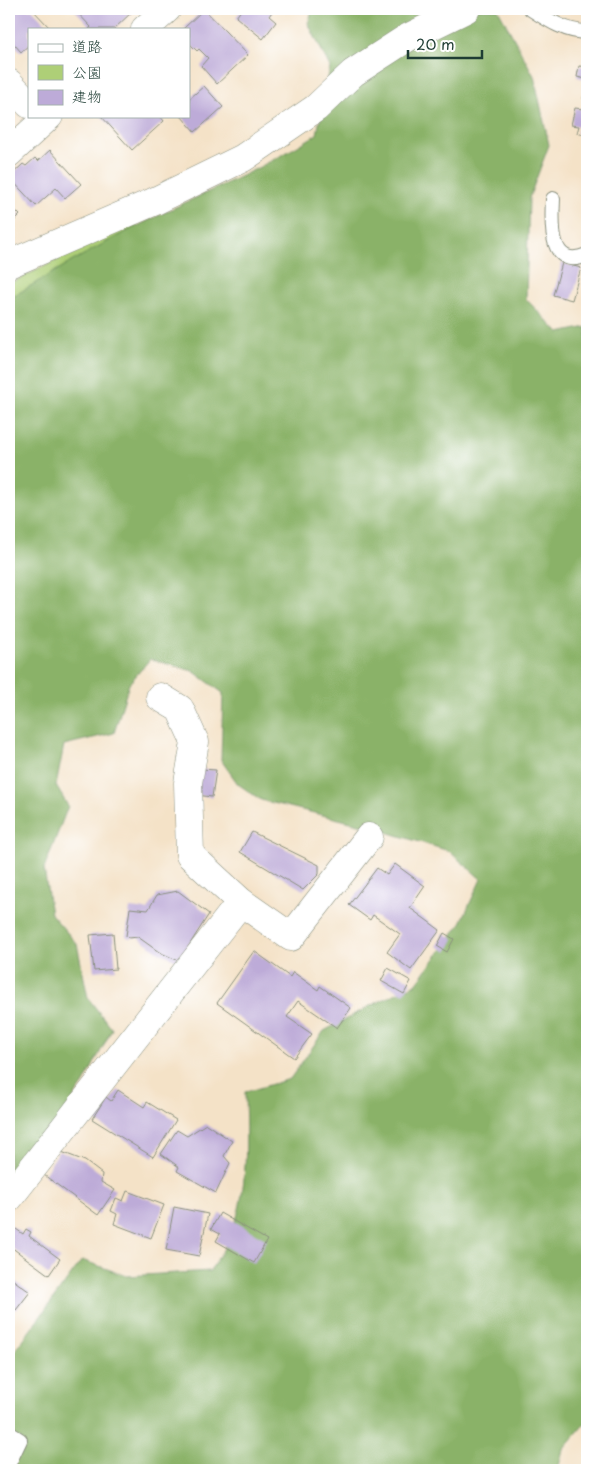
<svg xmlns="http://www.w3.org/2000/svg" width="596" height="1479" viewBox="0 0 596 1479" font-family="'Playpen Sans','Klee One',sans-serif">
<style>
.green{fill:#aecf77;stroke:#668656}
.forest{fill:#8ab268;stroke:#54784e}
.building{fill:#bdabd8}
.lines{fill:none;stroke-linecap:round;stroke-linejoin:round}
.service-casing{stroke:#8a907e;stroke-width:16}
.minor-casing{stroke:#8a907e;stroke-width:29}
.service{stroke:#fff;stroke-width:14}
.minor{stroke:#fff;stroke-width:28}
</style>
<rect width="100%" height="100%" fill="#fff"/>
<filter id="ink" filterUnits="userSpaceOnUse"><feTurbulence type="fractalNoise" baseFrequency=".02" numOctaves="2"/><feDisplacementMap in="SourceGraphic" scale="10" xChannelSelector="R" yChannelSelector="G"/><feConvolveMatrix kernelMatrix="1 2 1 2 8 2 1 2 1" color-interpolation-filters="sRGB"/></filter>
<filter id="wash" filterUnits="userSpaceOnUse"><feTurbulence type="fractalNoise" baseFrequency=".0096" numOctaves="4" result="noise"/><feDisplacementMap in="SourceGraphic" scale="20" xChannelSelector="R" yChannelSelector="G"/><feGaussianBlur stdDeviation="1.12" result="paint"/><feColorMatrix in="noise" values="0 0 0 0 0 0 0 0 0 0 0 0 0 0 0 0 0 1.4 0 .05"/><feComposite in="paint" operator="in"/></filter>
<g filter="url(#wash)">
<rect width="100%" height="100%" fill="#f4e2c7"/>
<path class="green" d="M135,221L146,249L9,320V284Z"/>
<path class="forest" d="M313,9H498L534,76L549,145L529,198L526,299L559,333L587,327V1421L563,1449L558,1470H9V1359L82,1260L127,1276L210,1271C217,1259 226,1247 231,1234C249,1190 246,1139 245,1092L290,1079L324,1031L372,1005L416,984L460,925L481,879L449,851L367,826L261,800L238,784L221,760L223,693L193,671L150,659L129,684L114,733L64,745L56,786L68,806L44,869L51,914L77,944L88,998L112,1029L84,1083L9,1190V299C55,271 102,243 151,219C207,191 264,169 317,134L330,67L308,23Z"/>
<g id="blocks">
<g class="building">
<path d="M9,9H32L49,27L46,29H29V45L21,52L9,38Z"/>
<path d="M74,9H131L133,11L114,29H89L91,27Z"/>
<path d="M204,9L248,55L217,84L201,66L208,58L199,49L197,51L189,43V29H183Z"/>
<path d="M242,9H274L269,16L276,22L263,39L236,17Z"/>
<path d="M579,66L587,67V99H583L586,79L577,77Z"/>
<path d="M204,86L223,107L195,132L181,116H189V99Z"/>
<path d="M585,103H587V136L577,133L579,126L571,125L575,108L583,109Z"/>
<path d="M101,116H160L164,121L132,150Z"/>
<path d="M50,150L81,184L65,198L56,188L36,206L9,177L23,164L26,166L35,158L38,161Z"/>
<path d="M9,190L15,196L9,202Z"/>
<path d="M9,204L20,215L9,226Z"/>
<path d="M562,263L581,268L572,300L553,295Z"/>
<path d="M200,769L216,770L212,797L196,795Z"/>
<path d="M252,832L319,865V874L303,890L240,852Z"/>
<path d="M395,864L425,886L410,908L440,930L411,970L387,952L400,934L373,915L370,920L349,905L377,868L387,875Z"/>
<path d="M178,891L209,914L179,961L159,952L138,937L129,938L126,936L130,908L148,910L157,895Z"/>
<path d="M113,933L116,969L94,971L90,935Z"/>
<path d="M444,933L454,939L447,952L437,946Z"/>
<path d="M254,951L290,977L293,972L318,990L320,986L351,1008L337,1028L298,1001L287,1017L312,1034L294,1058L217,1003Z"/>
<path d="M388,968L411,981L404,994L381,981Z"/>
<path d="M118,1090L144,1107L147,1102L176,1120L153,1157L92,1119L106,1097L111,1101Z"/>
<path d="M206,1124L232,1141L224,1156L230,1163L216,1193L177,1171L179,1167L161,1154L177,1130L187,1136Z"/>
<path d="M59,1151L85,1161L102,1174L101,1182L115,1190L98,1215L44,1175Z"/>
<path d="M127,1191L164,1205L151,1238L114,1224L117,1214L111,1211L116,1198L123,1201Z"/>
<path d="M174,1207L208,1214L199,1256L166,1250Z"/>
<path d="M220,1213L267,1240L254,1263L216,1241L220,1234L211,1229Z"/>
<path d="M9,1224L23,1234L26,1229L31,1232L29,1236L60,1259L49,1275L11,1247L9,1250Z"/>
<path d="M9,1277L30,1292L16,1310L9,1305Z"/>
</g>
</g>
</g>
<g filter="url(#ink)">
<use href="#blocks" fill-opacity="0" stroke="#8a907e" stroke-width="1"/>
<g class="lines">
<defs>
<g id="service">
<path d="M531,9C548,20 566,32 587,32"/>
<path d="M553,199C552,222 548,271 587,255"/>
<path d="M9,1433L20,1440L9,1463"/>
</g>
<g id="minor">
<path d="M145,29L167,9"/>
<path d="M9,83L29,104"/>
<path d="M9,153L49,116"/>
<path d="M9,264L153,202L243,158L316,108L353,73L407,38L466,9"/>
<path d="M160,697L180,709L195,742L188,783L190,855L241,902"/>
<path d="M9,1198L241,902L291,937L369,837"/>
</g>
</defs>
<use href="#service" class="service-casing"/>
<use href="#minor" class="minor-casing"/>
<use href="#service" class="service"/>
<use href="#minor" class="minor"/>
</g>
</g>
<rect width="596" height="1479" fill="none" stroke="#fff" stroke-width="30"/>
<rect x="28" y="28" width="162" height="90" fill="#ffffff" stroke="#a5b1ae"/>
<rect x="38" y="44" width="25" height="8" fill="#ffffff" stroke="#a5b1ae"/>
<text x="72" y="52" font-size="15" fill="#1f3d34">道路</text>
<rect x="38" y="65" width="25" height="15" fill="#aecf77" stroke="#a5b1ae"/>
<text x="72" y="78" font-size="15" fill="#1f3d34">公園</text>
<rect x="38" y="90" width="25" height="15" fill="#bdabd8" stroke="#a5b1ae"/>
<text x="72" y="102" font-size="15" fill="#1f3d34">建物</text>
<path d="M408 50v8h74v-8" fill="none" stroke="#1f3d34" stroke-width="2.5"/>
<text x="416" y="50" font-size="15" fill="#1f3d34" stroke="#ffffff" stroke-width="4" paint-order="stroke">20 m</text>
</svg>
